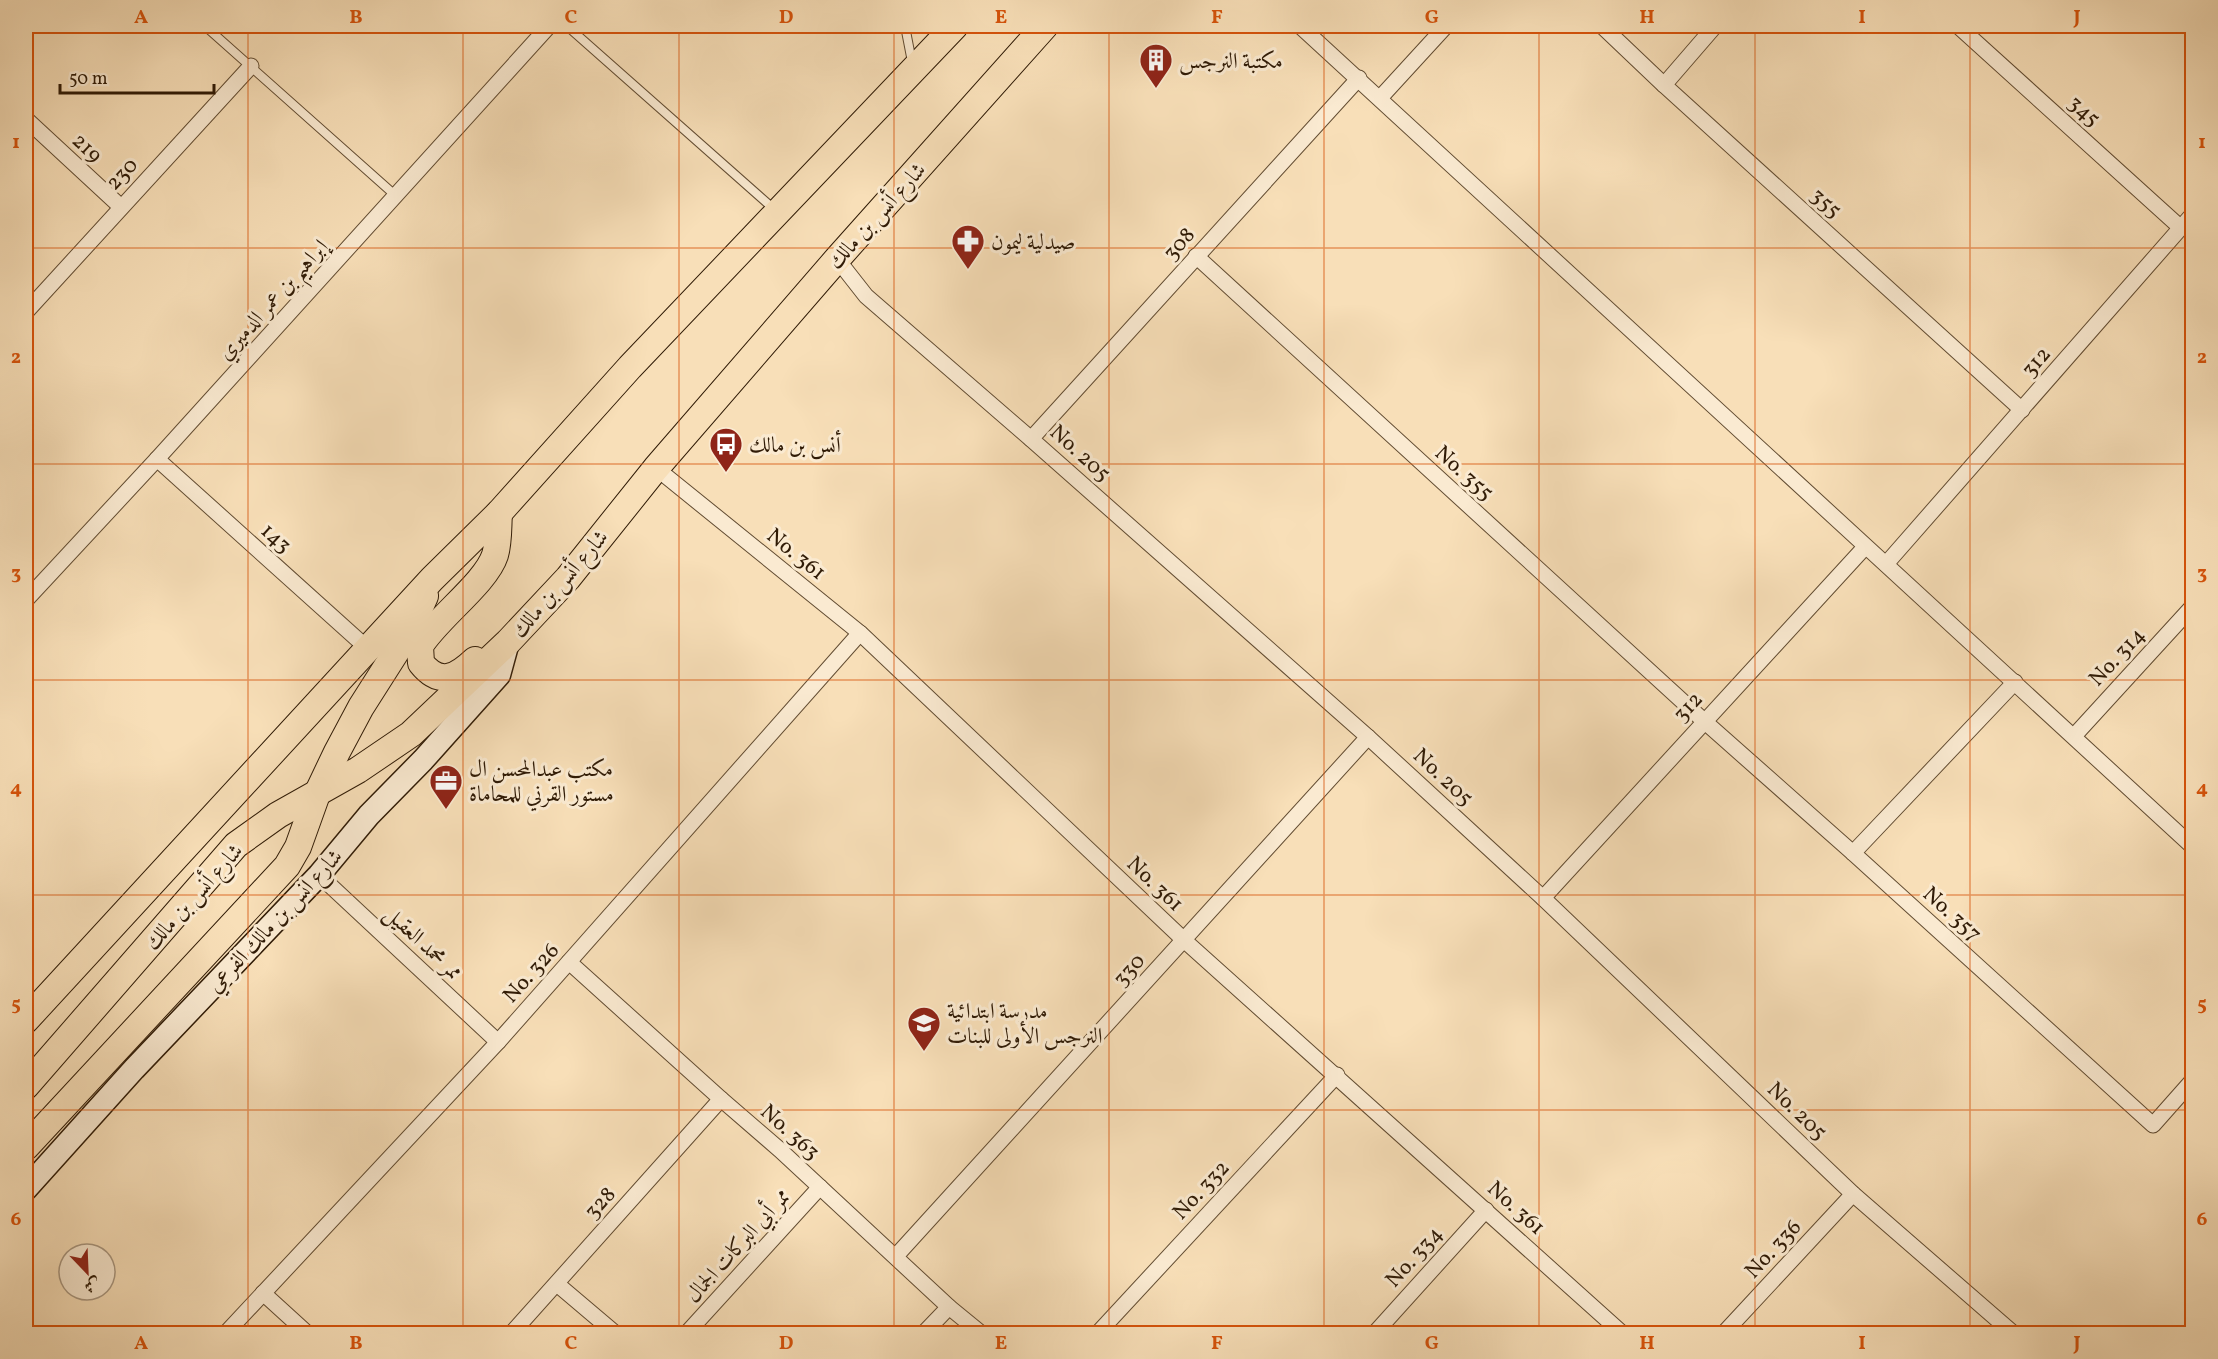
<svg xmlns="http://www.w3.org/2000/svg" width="2218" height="1359" viewBox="0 0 2218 1359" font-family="Vollkorn,Amiri,serif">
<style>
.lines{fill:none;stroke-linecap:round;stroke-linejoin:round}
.service-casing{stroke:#624c32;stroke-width:10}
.minor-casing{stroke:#624c32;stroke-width:17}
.secondary-casing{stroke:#301b06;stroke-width:25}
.primary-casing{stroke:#301b06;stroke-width:28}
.service{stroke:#faead1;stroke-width:8}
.minor{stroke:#faead1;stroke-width:15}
.secondary{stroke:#faead1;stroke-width:22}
.primary{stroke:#f8dfb8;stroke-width:26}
.grid{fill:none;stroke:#d6530b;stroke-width:1.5;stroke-opacity:0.55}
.labels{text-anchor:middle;stroke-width:6;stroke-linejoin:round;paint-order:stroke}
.poi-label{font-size:22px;fill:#301b06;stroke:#faead1;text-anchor:start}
.street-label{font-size:22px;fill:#301b06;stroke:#faead1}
.neatline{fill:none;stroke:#d6530b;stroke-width:2}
.grid-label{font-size:20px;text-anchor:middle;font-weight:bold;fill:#d6530b}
</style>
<rect width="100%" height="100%" fill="#f8dfb8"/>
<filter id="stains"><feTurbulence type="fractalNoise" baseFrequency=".00333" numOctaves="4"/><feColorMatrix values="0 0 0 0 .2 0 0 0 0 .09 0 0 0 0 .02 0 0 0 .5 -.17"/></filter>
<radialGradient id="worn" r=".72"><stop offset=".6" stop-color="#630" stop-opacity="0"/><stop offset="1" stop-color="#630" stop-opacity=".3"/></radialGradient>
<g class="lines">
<defs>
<g id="service">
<path d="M205,26L396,196"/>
<path d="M567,26L775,210"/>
<path d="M905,26L912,62"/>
</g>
<g id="minor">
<path d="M1300,26L2192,846"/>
<path d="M1602,26L1664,85L2022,410"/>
<path d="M1958,26L2181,228"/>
<path d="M1664,85L1715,26"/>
<path d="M1380,98L1446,26"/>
<path d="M26,119L121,207"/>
<path d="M1196,256L1704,721L1853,853"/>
<path d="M837,259L866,296L1031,439L1368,737L1543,898L1853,1194L2014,1334"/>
<path d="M26,312L251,66"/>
<path d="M1031,439L1359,78"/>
<path d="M157,459L367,648"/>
<path d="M656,468L860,633L1185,941L1623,1334"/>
<path d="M1886,564L2192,215"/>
<path d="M26,600L157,459L549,26"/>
<path d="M2015,682L1853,853L2153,1125L2192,1081"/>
<path d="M2074,736L2192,607"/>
<path d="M319,875L498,1042"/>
<path d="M1543,898L1865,547"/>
<path d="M569,962L721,1099L780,1150L949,1307L982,1334"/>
<path d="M896,1256L1368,737"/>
<path d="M557,1284L616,1334"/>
<path d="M263,1293L308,1334"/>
<path d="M225,1334L498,1042L860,633"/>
<path d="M511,1334L721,1099"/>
<path d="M686,1334L820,1187"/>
<path d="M923,1334L949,1307"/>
<path d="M1097,1334L1337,1075"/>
<path d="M1374,1334L1486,1210"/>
<path d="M1723,1334L1853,1194"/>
</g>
<path id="secondary" d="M26,1189L134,1069L319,875L369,815L423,760L499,675L508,642"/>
<g id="primary">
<path d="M475,660C457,677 440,687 421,663L420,646C437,618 486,583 495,555C499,542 498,526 499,513"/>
<path d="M26,1020L432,579L499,513L630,367L955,26"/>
<path d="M26,1086L236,845L278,815L358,770L411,734L508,642L568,578L656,468L837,259L1045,26"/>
<path d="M26,1147L287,866L298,847L317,794L337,752L361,707L410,630L425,596"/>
</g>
</defs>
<use href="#service" class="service-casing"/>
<use href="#minor" class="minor-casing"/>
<use href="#secondary" class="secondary-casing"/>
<use href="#primary" class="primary-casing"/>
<use href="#service" class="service"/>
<use href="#minor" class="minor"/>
<use href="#secondary" class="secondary"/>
<use href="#primary" class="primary"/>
</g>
<path class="grid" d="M248,26V1334M463,26V1334M679,26V1334M894,26V1334M1109,26V1334M1324,26V1334M1539,26V1334M1755,26V1334M1970,26V1334M26,248H2192M26,464H2192M26,680H2192M26,895H2192M26,1110H2192"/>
<defs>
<symbol id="building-pin" viewBox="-11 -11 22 30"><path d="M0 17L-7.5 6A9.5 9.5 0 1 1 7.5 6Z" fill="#8f2418" stroke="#faead1"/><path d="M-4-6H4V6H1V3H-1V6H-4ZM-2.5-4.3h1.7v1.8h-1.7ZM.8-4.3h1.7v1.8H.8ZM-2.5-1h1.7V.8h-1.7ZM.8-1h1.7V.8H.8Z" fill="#fff"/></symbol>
<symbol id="pharmacy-pin" viewBox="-11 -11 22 30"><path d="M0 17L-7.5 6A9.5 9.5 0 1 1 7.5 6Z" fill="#8f2418" stroke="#faead1"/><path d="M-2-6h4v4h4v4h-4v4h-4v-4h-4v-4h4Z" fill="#fff"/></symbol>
<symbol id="bus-pin" viewBox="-11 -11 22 30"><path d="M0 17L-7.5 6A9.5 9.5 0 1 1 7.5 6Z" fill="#8f2418" stroke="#faead1"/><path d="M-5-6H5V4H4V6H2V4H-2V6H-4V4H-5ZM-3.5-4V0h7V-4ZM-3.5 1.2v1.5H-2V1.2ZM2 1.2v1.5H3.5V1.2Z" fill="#fff"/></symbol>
<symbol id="office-pin" viewBox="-11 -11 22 30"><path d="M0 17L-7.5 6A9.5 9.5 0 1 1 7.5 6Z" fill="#8f2418" stroke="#faead1"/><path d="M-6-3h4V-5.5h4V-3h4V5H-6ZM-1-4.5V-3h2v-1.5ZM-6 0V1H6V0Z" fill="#fff"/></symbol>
<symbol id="school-pin" viewBox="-11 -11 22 30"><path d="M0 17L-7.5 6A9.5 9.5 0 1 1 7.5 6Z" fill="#8f2418" stroke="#faead1"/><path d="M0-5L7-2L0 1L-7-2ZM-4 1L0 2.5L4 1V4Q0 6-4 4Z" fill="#fff"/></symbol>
</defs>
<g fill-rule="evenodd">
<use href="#building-pin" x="1137" y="41" width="38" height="52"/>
<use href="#pharmacy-pin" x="949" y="222" width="38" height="52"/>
<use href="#bus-pin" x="707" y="425" width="38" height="52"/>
<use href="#office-pin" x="427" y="762" width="38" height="52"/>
<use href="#school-pin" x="905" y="1004" width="38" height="52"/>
</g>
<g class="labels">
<g class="poi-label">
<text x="1179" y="68">مكتبة النرجس</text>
<text x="991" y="249">صيدلية ليمون</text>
<text x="749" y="452">أنس بن مالك</text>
<text x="469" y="776">مكتب عبدالمحسن ال<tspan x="469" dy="25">مستور القرني للمحاماة</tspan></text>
<text x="947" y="1018">مدرسة ابتدائية<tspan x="947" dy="25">النرجس الأولى للبنات</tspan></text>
</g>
<g class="street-label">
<text transform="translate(2085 110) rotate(42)" y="8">345</text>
<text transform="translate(88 147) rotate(43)" y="8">219</text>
<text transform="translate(121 173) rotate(-47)" y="8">230</text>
<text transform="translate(1827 202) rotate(42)" y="8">355</text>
<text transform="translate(876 215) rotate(-48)" y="8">شارع أنس بن مالك</text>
<text transform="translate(1178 243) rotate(-48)" y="8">308</text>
<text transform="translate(272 299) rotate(-48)" y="8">إبراهيم بن عمر الدميري</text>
<text transform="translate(2035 361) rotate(-49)" y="8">312</text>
<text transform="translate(1081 452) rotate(42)" y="8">No. 205</text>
<text transform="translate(1465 472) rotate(42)" y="8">No. 355</text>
<text transform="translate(277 537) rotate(42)" y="8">143</text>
<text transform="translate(797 553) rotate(39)" y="8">No. 361</text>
<text transform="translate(559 583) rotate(-49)" y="8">شارع أنس بن مالك</text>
<text transform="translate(2116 656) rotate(-47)" y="8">No. 314</text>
<text transform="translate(1687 706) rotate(-47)" y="8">312</text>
<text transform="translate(1444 776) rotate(43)" y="8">No. 205</text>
<text transform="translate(1156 883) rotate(44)" y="8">No. 361</text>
<text transform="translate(193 896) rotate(-48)" y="8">شارع أنس بن مالك</text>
<text transform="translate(1953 913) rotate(42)" y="8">No. 357</text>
<text transform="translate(274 920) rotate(-47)" y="8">شارع انس بن مالك الفرعي</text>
<text transform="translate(424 942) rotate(43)" y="8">ممر محمد العقيل</text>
<text transform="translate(1128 969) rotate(-48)" y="8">330</text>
<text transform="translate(530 972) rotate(-48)" y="8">No. 326</text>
<text transform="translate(1798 1110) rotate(44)" y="8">No. 205</text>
<text transform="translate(791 1131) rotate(42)" y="8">No. 363</text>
<text transform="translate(1200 1189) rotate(-47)" y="8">No. 332</text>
<text transform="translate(599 1202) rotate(-48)" y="8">328</text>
<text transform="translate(1517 1207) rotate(42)" y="8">No. 361</text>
<text transform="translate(737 1245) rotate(-48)" y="8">ممر أبي البركات الجمال</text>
<text transform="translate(1772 1248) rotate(-47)" y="8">No. 336</text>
<text transform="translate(1413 1256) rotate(-48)" y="8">No. 334</text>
</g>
</g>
<rect width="2218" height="1359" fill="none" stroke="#f8dfb8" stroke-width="66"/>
<g transform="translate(87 1272) rotate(157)"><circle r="28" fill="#faead1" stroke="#a99780" stroke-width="1.5"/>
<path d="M0-4.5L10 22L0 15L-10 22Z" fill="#8f2418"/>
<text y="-9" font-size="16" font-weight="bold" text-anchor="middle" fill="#301b06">ش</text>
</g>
<path d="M60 84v9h154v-9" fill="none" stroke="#301b06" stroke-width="3"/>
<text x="69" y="84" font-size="18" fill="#301b06" stroke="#faead1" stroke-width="4.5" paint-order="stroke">50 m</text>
<rect x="33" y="33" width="2152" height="1293" class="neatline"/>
<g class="grid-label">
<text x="141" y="23">A</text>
<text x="356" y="23">B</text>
<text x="571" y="23">C</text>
<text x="786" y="23">D</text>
<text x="1001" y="23">E</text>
<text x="1217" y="23">F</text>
<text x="1432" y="23">G</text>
<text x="1647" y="23">H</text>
<text x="1862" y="23">I</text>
<text x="2077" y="23">J</text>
<text x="16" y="148">1</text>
<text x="2202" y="148">1</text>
<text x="16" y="363">2</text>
<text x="2202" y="363">2</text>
<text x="16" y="579">3</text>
<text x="2202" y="579">3</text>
<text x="16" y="794">4</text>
<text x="2202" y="794">4</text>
<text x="16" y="1010">5</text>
<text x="2202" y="1010">5</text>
<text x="16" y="1225">6</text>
<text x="2202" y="1225">6</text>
<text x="141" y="1349">A</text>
<text x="356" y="1349">B</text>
<text x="571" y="1349">C</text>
<text x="786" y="1349">D</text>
<text x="1001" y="1349">E</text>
<text x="1217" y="1349">F</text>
<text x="1432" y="1349">G</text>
<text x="1647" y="1349">H</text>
<text x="1862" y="1349">I</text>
<text x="2077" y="1349">J</text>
</g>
<rect width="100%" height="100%" filter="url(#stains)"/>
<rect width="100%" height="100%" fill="url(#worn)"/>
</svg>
